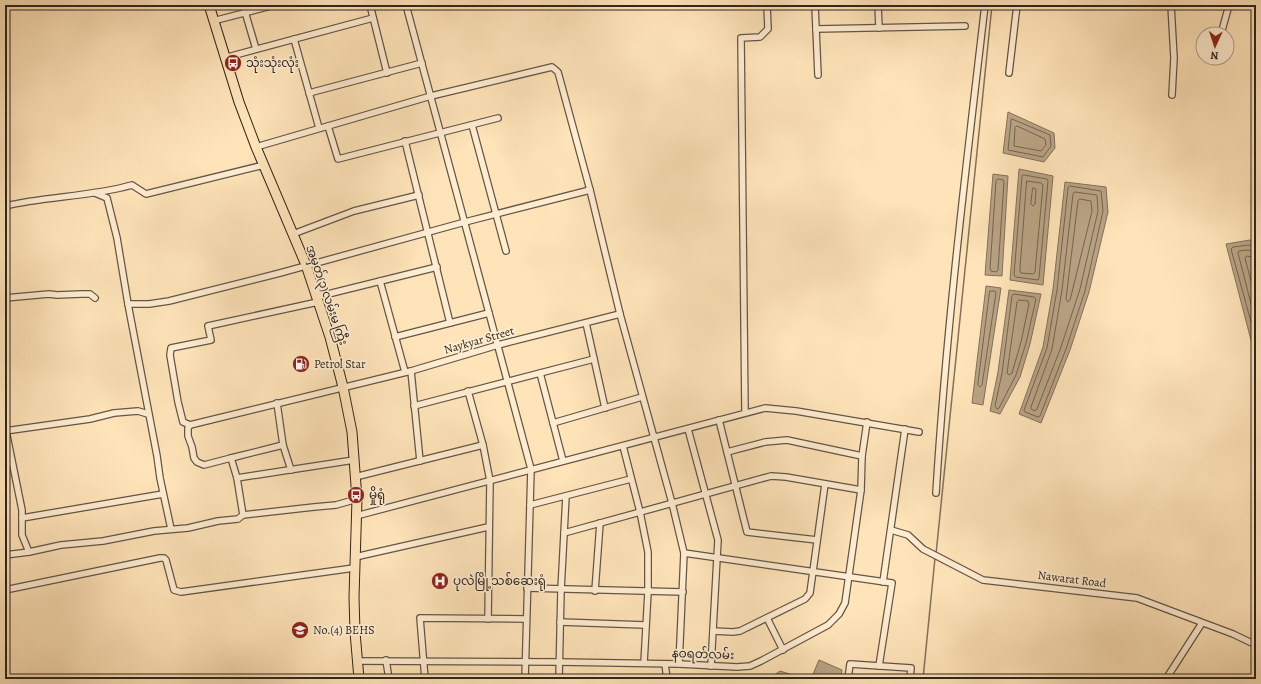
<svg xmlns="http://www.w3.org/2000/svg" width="1261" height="684" viewBox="0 0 1261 684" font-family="Alegreya,'Noto Sans Myanmar',serif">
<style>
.water{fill:#b9a384;stroke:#82715b}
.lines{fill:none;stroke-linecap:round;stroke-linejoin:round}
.shore{stroke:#746451;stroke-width:1}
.stream{stroke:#82715b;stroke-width:1.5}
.minor-casing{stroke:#645545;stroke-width:8}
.primary-casing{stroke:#30251e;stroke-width:11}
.minor{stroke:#ffedd2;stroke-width:5.5}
.primary{stroke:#ffe4b9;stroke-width:9}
.labels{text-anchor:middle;stroke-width:3.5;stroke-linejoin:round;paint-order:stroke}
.poi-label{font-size:12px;fill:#30251e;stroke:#ffedd2;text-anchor:start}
.street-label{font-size:12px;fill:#30251e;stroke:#ffedd2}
</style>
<rect width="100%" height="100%" fill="#ffe4b9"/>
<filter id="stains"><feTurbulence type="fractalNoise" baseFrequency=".005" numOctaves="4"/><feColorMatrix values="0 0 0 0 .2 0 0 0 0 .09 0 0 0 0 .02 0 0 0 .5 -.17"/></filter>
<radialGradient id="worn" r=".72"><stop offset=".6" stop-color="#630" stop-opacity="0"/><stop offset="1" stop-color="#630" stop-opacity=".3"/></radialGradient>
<g class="water">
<path d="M1008,112L1054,133L1055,148L1044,162L1003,153Z"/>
<path d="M1019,169L1053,176L1043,285L1010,280Z"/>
<path d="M993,174L1008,176L1002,276L985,275Z"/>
<path d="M1065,182L1106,187L1108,212L1089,292L1070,350L1041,423L1019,414L1043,347L1053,289Z"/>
<path d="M1250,240L1256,244V344H1252L1226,244Z"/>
<path d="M986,286L1001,288L983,405L972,403Z"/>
<path d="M1009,290L1041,294L1030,344L1020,377L1000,414L990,411L998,372Z"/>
<path d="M819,660L842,670L841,679H811Z"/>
<path d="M780,671L802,678V679H769Z"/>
</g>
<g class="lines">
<g class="shore">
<path d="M1012,119L1050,135L1051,146L1043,157L1008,150L1011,121Z"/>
<path d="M1017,126L1045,139L1046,145L1041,151L1014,146L1015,128Z"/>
<path d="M1024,175L1047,179L1048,181L1039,278L1038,280L1016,277L1014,275L1022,176Z"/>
<path d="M998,179L1003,180L1004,182L998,270L996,272L991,271L990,269L996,181Z"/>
<path d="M1027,181L1041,183L1043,185L1035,272L1033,274L1021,273L1020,271Z"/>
<path d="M1070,186L1101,191L1103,211L1085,291L1066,349L1040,416L1038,417L1025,412L1024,410L1047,348L1057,290L1068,188Z"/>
<path d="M1033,188H1035L1036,190L1035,204L1033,206L1031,204Z"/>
<path d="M1075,192L1097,195L1098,211L1080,289L1061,347L1037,409L1035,411L1031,409V407L1052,349L1062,290L1073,194Z"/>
<path d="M1080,199L1091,201L1092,211L1070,300L1068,302L1066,299L1078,201Z"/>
<path d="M1256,247L1249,245L1233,247L1231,249L1256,340"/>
<path d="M1256,252L1248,250L1239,251L1238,253L1256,323"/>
<path d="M1256,258L1247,256L1245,258L1256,300"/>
<path d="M990,291H995L996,293L982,385L980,387L978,385Z"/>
<path d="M1014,294L1034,297L1036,299L1026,343L1016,375L999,408L997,409L995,406L1002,373L1012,296Z"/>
<path d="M1019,300L1028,301L1029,304L1021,342L1012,373L1009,375L1007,373L1017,302Z"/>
</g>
<g class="stream">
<path d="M936,554L992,5"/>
<path d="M923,679L935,558"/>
</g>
<defs>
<g id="minor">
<path d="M243,5L256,49"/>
<path d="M370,5L387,73"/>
<path d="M406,5L531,469L525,679"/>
<path d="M815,5L818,75"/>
<path d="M878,5L879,28"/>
<path d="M1171,5L1174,58L1172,95"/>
<path d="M213,21L275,5"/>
<path d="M816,29L965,26"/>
<path d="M1221,34L1229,5"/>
<path d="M294,39L319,128"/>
<path d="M224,58L373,18"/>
<path d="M1216,60V58"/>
<path d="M1009,73L1017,5"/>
<path d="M309,93L422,63"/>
<path d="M472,125L506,251"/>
<path d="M328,126L338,159L498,118"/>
<path d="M405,141L450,323"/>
<path d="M256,147L431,96L552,67L558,72L590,190L620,314L672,503L684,553L679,664"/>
<path d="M95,193L107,198L117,238L128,304H149L169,301L280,273L465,222L590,190"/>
<path d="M5,206C47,196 90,197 132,185L146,194L264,165"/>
<path d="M293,234L354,211L419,195"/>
<path d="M380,281L405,372"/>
<path d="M316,297L437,267"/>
<path d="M5,298L49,294L57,295L82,294H90L95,298"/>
<path d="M318,302L208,326L211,340L171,348L170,355L178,402L183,422L190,425L411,371L498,345L620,314"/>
<path d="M128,304L157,456L160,478L171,529"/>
<path d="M586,323L605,408"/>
<path d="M395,337L489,313"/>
<path d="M411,371L420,461"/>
<path d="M540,373L563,461"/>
<path d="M468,391L483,445L490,481L488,619"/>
<path d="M277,403L283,445L291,470"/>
<path d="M414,406L594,359"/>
<path d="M745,412L741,38L760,37L768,29L767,5"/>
<path d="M719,420L747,532L817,540"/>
<path d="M553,423L642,397"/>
<path d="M190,425L188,428V436L192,447L194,458L197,462L204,465L231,458L237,478L243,515"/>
<path d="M5,426L22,510V535L29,552"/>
<path d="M688,429L718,540L711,666"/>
<path d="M5,431L90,419L114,413L138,411L148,414"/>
<path d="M623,446L640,512L648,552V592L644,663"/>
<path d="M727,452L765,442L787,440L862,456"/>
<path d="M231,458L283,445"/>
<path d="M355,477L483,445"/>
<path d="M237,478L354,460"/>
<path d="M936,493C946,330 966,167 985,5"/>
<path d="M530,505L631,479"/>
<path d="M356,516L765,408L796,411L919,432"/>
<path d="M22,518L163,494"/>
<path d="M891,530L908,535L923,549L983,580L1137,598L1233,634L1256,645"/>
<path d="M564,533L771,476L786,477L861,490"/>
<path d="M684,553L892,583L879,666"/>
<path d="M5,555L29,552L61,545L103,541L154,531L188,528L218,521L238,519L243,515L314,507L336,505L357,499"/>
<path d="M355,557L488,527"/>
<path d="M883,582L905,429"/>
<path d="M527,588L683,592"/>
<path d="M5,590L160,558H164L166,560L174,590L181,592L354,568"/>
<path d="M595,591L600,523"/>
<path d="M767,618L783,650"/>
<path d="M560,622L645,625"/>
<path d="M713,631L733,632L740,631L805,599L810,593L825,484"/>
<path d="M386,660L389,679"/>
<path d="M357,661L559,662L679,664L737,667L750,666L761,661L828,625L839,614L845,603L861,490L862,456L867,422"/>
<path d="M665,664L667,679"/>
<path d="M425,679L420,618L526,619"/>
<path d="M559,679L561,590L566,496"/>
<path d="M848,679L850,664L911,668L910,679"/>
<path d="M1166,679L1202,623"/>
</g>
<path id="primary" d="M209,5L239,102L256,147L306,265L330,337L343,387L352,432L357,499L354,597L355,632L359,679"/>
</defs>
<use href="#minor" class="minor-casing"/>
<use href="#primary" class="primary-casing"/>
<use href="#minor" class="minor"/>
<use href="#primary" class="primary"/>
</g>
<defs>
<symbol id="bus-disc" viewBox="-11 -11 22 22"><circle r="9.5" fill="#8f2418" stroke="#ffedd2"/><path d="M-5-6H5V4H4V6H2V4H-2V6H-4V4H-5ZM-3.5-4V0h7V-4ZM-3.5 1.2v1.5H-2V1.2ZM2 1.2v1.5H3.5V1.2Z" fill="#fff"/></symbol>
<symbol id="fuel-disc" viewBox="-11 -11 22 22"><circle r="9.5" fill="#8f2418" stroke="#ffedd2"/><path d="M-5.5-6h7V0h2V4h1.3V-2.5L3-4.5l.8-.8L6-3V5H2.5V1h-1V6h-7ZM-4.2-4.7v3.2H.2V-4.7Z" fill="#fff"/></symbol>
<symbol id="hospital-disc" viewBox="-11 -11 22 22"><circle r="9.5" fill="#8f2418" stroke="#ffedd2"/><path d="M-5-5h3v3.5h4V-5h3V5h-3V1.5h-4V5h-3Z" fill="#fff"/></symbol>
<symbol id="school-disc" viewBox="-11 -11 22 22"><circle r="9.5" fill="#8f2418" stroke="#ffedd2"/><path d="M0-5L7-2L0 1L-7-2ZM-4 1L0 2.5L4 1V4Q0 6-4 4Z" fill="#fff"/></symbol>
</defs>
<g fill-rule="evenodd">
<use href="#bus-disc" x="223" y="53" width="20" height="20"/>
<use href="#fuel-disc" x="291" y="354" width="20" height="20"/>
<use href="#bus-disc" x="346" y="485" width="20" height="20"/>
<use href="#hospital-disc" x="430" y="571" width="20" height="20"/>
<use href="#school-disc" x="290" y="620" width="20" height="20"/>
</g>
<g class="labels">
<g class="poi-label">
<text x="246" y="67">သုံးသုံးလုံး</text>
<text x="314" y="368">Petrol Star</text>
<text x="369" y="499">မှိုရုံ</text>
<text x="453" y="585">ပုလဲမြို့သစ်ဆေးရုံ</text>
<text x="313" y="634">No.(4) BEHS</text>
</g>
<g class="street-label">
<text transform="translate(327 295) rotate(71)" y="4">အမှတ်(၃)လမ်းမ ကြီး</text>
<text transform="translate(479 340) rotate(-16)" y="4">Naykyar Street</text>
<text transform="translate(1072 579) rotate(7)" y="4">Nawarat Road</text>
<text transform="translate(703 654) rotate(2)" y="4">နဝရတ်လမ်း</text>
</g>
</g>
<rect width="1261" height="684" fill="none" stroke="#ffe4b9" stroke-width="20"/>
<rect x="6" y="6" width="1249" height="672" fill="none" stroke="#30251e" stroke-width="2"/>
<rect x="10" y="10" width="1241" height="664" fill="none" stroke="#30251e"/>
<g transform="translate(1215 46) rotate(183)"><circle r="19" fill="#ffedd2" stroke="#ac9d8a"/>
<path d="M0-3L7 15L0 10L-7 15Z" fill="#8f2418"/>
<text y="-6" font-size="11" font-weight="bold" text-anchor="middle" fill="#30251e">N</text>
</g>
<rect width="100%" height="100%" filter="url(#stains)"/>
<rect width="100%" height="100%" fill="url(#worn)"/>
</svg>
